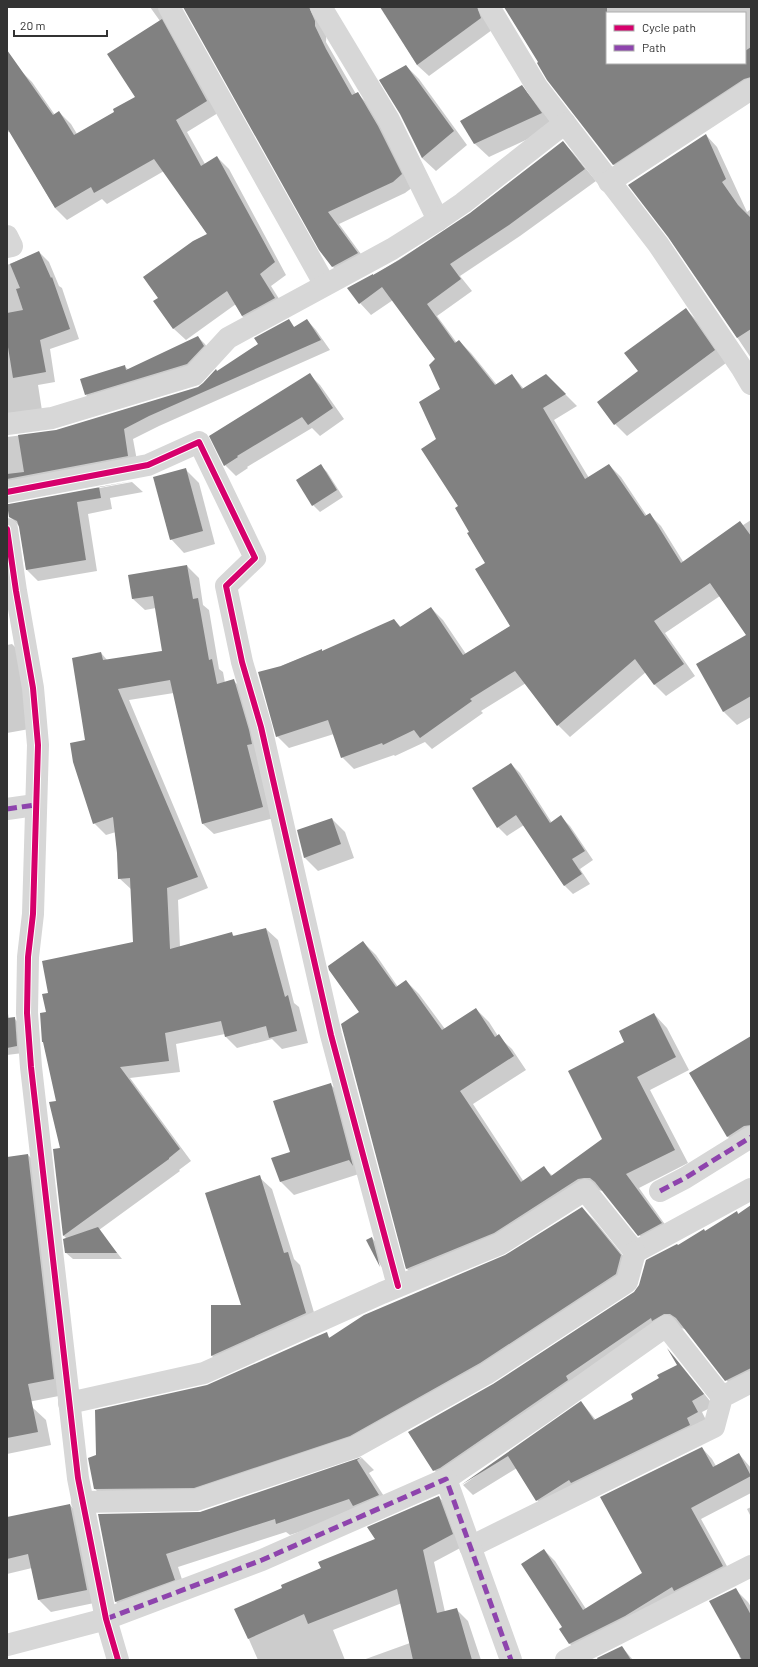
<svg xmlns="http://www.w3.org/2000/svg" width="758" height="1667" viewBox="0 0 758 1667" font-family="Barlow,sans-serif">
<style>
.shadow{fill:#0003;fill-rule:evenodd}
.building{fill:#818181}
.lines{fill:none;stroke-linecap:round;stroke-linejoin:round}
.street{stroke:#d7d7d7;stroke-width:22}
.quiet{stroke:#8e44ad;stroke-width:5;stroke-dasharray:10 5;stroke-linecap:butt}
.cycleway-casing{stroke:#fff;stroke-width:8}
.cycleway{stroke:#d6006c;stroke-width:6}
</style>
<rect width="100%" height="100%" fill="#fff"/>
<g class="shadow">
<path d="M150,7H177L218,113L187,132L205,164L217,157L229,169L286,275L271,286L286,310L254,328L242,316L236,304L186,340L174,329L155,301L159,298L208,235L164,171L107,204L102,199L67,220L55,208L10,131L7,133V80L20,70L32,82L55,115L59,112L71,124L77,134L115,112L136,97L160,21Z"/>
<path d="M184,7H328L326,42L356,94L357,93L369,105L413,187L405,193L339,224L369,265L345,278L333,267L320,249Z"/>
<path d="M381,7H497L492,30L429,76L417,65Z"/>
<path d="M505,7H751V93L625,176L613,164L540,62ZM607,13H745V63H607Z"/>
<path d="M406,66L419,79L467,145L436,171L422,158L401,114Z"/>
<path d="M521,87L535,100L554,127L489,157L475,144L461,121Z"/>
<path d="M706,135L717,147L747,212L751,209V358L669,236Z"/>
<path d="M563,142L574,154L596,181L520,236L460,276L472,291L437,316L457,343L459,341L471,353L497,385L512,375L524,389L546,375L577,406L554,420L589,478L609,465L621,477L647,516L650,515L661,526L684,563L751,520V717L737,725L724,712L697,664L750,634L720,596L665,633L695,676L666,696L655,685L646,672L570,737L558,725L526,683L481,711L483,713L432,749L425,742L395,756L394,755L354,769L342,757L334,734L289,748L277,736L281,666L321,650L323,652L394,620L401,627L431,608L443,620L466,654L511,626L487,563L470,533L460,506L437,439L442,390L436,360L393,300L371,315L360,303L373,276L471,214Z"/>
<path d="M39,252L49,262L59,286L62,288L79,339L50,349L55,382L38,385L43,417L7,427V265Z"/>
<path d="M686,309L698,322L726,363L627,436L615,424L639,372Z"/>
<path d="M307,320L316,330L330,350L159,426L133,439L138,466L7,489V437L56,431L198,388L217,372L259,344L288,321L295,328Z"/>
<path d="M198,337L205,344L210,353L194,370L92,401L86,395L124,366L129,370Z"/>
<path d="M309,374L320,385L344,419L320,436L312,428L247,467L248,468L236,476L225,465Z"/>
<path d="M320,465L327,472L343,497L320,512L313,505L297,480Z"/>
<path d="M185,469L199,483L215,544L184,553L171,539Z"/>
<path d="M132,482L143,492L110,498L112,509L88,514L97,571L38,581L26,569L20,527L10,517L8,505Z"/>
<path d="M187,566L199,578L203,605L209,610L219,669L223,672L225,683L234,681L245,692L274,818L214,834L202,823L174,693L129,700L208,888L178,900L180,947L231,933L235,937L266,929L278,940L294,1003L299,1007L308,1043L282,1049L272,1039L237,1048L226,1037L225,1034L176,1044L180,1072L130,1078L191,1161L179,1170L180,1171L99,1230L122,1259H73L66,1253L67,1239L64,1236L54,1150L61,1149L58,1102L45,1044L43,1042L50,993L134,943L132,890L119,878L116,832L106,835L94,823L86,741L101,653L108,661L163,651L156,608L145,610L133,599L129,576Z"/>
<path d="M12,644L24,656L35,728L7,733V645Z"/>
<path d="M511,764L520,773L552,823L561,817L570,826L593,860L580,869L590,884L573,894L564,885L524,825L507,836L498,827Z"/>
<path d="M332,819L345,832L354,858L318,871L304,857Z"/>
<path d="M363,942L376,955L398,987L406,981L419,994L445,1029L476,1009L489,1022L498,1036L512,1049L526,1070L473,1104L524,1182L544,1168L553,1176L604,1139L626,1042L654,1014L667,1028L689,1070L650,1090L688,1163L639,1188L674,1237L652,1249L639,1235L603,1191L597,1190L421,1282L407,1269L342,1024L361,1012Z"/>
<path d="M7,1008L9,1019L14,1018L21,1025L23,1053L7,1055Z"/>
<path d="M751,1038V1146L743,1151L728,1137L690,1074Z"/>
<path d="M330,1084L344,1097L362,1173L294,1195L281,1182L291,1152Z"/>
<path d="M28,1155L43,1170L69,1394L23,1403L7,1385V1158Z"/>
<path d="M259,1177L272,1189L294,1259L300,1265L318,1326L225,1368L212,1356V1306H242Z"/>
<path d="M751,1207V1390L741,1395L726,1380L685,1329L680,1328L449,1485L434,1470L493,1385L635,1293L678,1246L706,1232L737,1212L739,1215Z"/>
<path d="M582,1208L595,1221L634,1269L493,1376L207,1500L108,1502L95,1489L97,1456L207,1386L326,1334L330,1338L505,1256Z"/>
<path d="M372,1238L385,1252L392,1278L381,1266L368,1240Z"/>
<path d="M672,1354L714,1406L702,1412L708,1424L548,1511L537,1500L517,1468L473,1495L463,1485L581,1402L596,1420L635,1399L678,1365Z"/>
<path d="M32,1407L46,1420L51,1445L7,1454V1412Z"/>
<path d="M702,1448L712,1459L716,1466L739,1454L751,1468V1493L701,1519L733,1577L581,1654L570,1644L561,1629L563,1628L544,1550L555,1561L586,1609L643,1573Z"/>
<path d="M362,1458L374,1470L369,1473L391,1507L360,1512L290,1535L286,1532L178,1567L186,1592L129,1614L116,1602L99,1515L200,1513Z"/>
<path d="M439,1497L450,1509L464,1546L434,1562L445,1612L456,1609L468,1621L481,1660H363L410,1643L402,1603L333,1630L345,1660H258L236,1610L283,1588L376,1540Z"/>
<path d="M70,1505L82,1518L99,1602L51,1612L39,1600L32,1568L7,1574V1518Z"/>
<path d="M751,1507V1517L747,1509Z"/>
<path d="M735,1589L748,1602L751,1607V1660H741L739,1656L741,1655Z"/>
<path d="M622,1647L633,1660H599Z"/>
</g>
<g class="building">
<path d="M183,7H309L315,21V26L326,49L352,95L358,92L378,126L402,174L393,182L328,212L358,253L332,267L319,250Z"/>
<path d="M380,7H477L481,18L417,65Z"/>
<path d="M504,7H607V63H745V51L751,47V77L744,79L613,165L547,80L537,63L538,62Z"/>
<path d="M162,19L207,101L176,120L201,166L217,156L275,262L260,274L275,298L242,316L227,291L173,329L153,301L158,298L143,277L193,241L207,234L154,159L94,193L91,187L55,208L7,128V50L53,115L59,111L74,135L114,112L113,109L135,97L107,54Z"/>
<path d="M406,65L454,131L422,158L400,114L379,80Z"/>
<path d="M522,85L542,113L474,144L460,121Z"/>
<path d="M706,134L726,179L722,182L738,205L751,218V329L737,338L668,237L628,185Z"/>
<path d="M563,141L585,169L509,225L450,264L461,279L427,304L455,343L459,340L495,385L512,374L522,389L546,374L566,394L543,408L585,479L609,464L645,516L650,513L681,563L740,521L751,536V696L723,712L696,664L746,635L710,583L654,621L684,664L654,685L635,659L557,726L515,671L470,699L472,701L420,738L414,730L383,745L382,743L341,758L328,720L276,737L258,672L281,666L322,649V651L394,619L400,627L431,607L463,655L510,626L475,569L485,563L467,533L469,532L455,508L458,506L421,449L436,439L419,402L440,389L429,365L435,359L382,287L359,304L347,288L373,274V275L399,260L470,213Z"/>
<path d="M39,251L51,278L52,277L70,329L40,340L46,372L13,378L7,341V313L23,310L16,289L20,288L10,264Z"/>
<path d="M686,308L715,350L614,425L597,402L638,371L624,353Z"/>
<path d="M289,319L294,327L307,319L321,340L149,416L124,429L128,456L7,479V474L24,472L18,435L56,430L198,387L203,383L216,369L217,371L258,344L254,338Z"/>
<path d="M198,336L204,346L187,364L85,395L80,379L125,365L126,370Z"/>
<path d="M310,373L333,408L308,425L302,417L237,456L238,457L224,466L209,436Z"/>
<path d="M321,464L337,490L312,506L296,480Z"/>
<path d="M186,468L203,531L170,540L153,477Z"/>
<path d="M133,481L99,487L101,498L77,502L86,560L26,570L19,527L17,521L9,517L7,504H9Z"/>
<path d="M187,565L193,599L198,598L209,660L212,659L217,684L234,679L249,730L252,744L247,745L263,807L202,824L170,680L118,689L198,877L167,888L170,949L232,932L233,936L266,928L285,997L288,995L297,1031L269,1038L266,1026L225,1037L221,1021L165,1033L169,1061L120,1067L180,1149L169,1158V1159L63,1236L53,1149L60,1148L49,1102L56,1101L43,1042H42L40,1013L46,1012L42,994L48,993L42,961L133,942L130,878L118,879L117,853L113,817L93,824L73,762L70,743L85,740L72,658L101,652L103,660L162,651L153,596L132,599L128,575Z"/>
<path d="M511,763L550,823L561,815L585,851L572,859L582,874L564,886L516,815L497,828L472,788Z"/>
<path d="M332,818L341,844L304,858L297,830Z"/>
<path d="M363,941L396,987L406,980L442,1030L476,1008L495,1037L499,1034L514,1056L460,1091L521,1182L544,1166L551,1176L602,1139L568,1071L624,1042L619,1031L654,1013L676,1057L637,1077L675,1150L626,1174L662,1223L638,1236L595,1182L590,1178H584L578,1179L494,1233L406,1269L341,1024L359,1012L329,970L328,966Z"/>
<path d="M15,1017L17,1046L7,1048V1018Z"/>
<path d="M751,1036V1125L744,1126L727,1137L689,1073Z"/>
<path d="M331,1083L353,1166L349,1160L280,1182L271,1158L290,1152L273,1101Z"/>
<path d="M28,1154L54,1379L28,1384L38,1432L7,1438V1157Z"/>
<path d="M260,1175L284,1253L288,1252L306,1313L211,1356V1305H241L205,1193Z"/>
<path d="M751,1205V1368L725,1381L676,1318L670,1314H664L652,1321L651,1318L566,1376L568,1380L440,1468L433,1471L408,1432L493,1384L634,1292L639,1285L646,1260L677,1244L678,1245L704,1229L705,1231L737,1211L738,1214Z"/>
<path d="M582,1207L621,1255L616,1274L480,1363L350,1436L194,1488L94,1489L88,1458L96,1455L95,1410L207,1385L313,1338L327,1332L329,1338L364,1315L505,1255Z"/>
<path d="M98,1227L117,1253H65L63,1239Z"/>
<path d="M372,1237L380,1267L366,1240Z"/>
<path d="M667,1348L704,1394L692,1401L698,1412L687,1418L690,1425L571,1483L569,1480L536,1501L508,1456L461,1485L581,1401L594,1420L633,1399L631,1394L659,1378L657,1375L677,1365Z"/>
<path d="M702,1447L713,1467L739,1453L751,1476L691,1508L723,1566L674,1591L672,1587L625,1616L569,1644L559,1629L562,1627L521,1564L544,1549L583,1610L642,1573L600,1497Z"/>
<path d="M362,1457L357,1460L379,1495L353,1506L349,1499L276,1524L275,1519L166,1554L175,1580L115,1602L98,1514L200,1512Z"/>
<path d="M439,1496L453,1534L423,1550L437,1613L457,1608L472,1660H413L397,1589L308,1624L304,1614L248,1639L234,1609L282,1588L281,1585L321,1568L318,1562L375,1539L367,1527Z"/>
<path d="M70,1504L87,1590L38,1600L28,1554L7,1559V1517Z"/>
<path d="M736,1588L751,1615V1660H742L709,1601Z"/>
<path d="M622,1646L631,1660H598L597,1658Z"/>
</g>
<g class="lines">
<g class="street">
<path d="M169,7L325,285"/>
<path d="M321,7L389,120L438,220"/>
<path d="M489,7L537,87L658,244L741,367L751,384"/>
<path d="M609,182L751,89"/>
<path d="M7,236L12,246L7,247"/>
<path d="M7,424L52,418L194,375L228,338L392,249L438,220L463,203L565,123"/>
<path d="M7,492L148,465L199,442L255,558L226,586L242,662L261,727L331,1035L398,1286"/>
<path d="M7,529L16,591L33,688L38,745L33,914L28,957L27,1013L31,1067L78,1478L106,1619L118,1660"/>
<path d="M7,809L35,805"/>
<path d="M660,1191L685,1178L751,1137"/>
<path d="M69,1403L204,1373L382,1293L500,1244L585,1190L635,1252L751,1189"/>
<path d="M446,1479L546,1411L666,1326L722,1397"/>
<path d="M82,1502L196,1500L355,1447L486,1374L627,1282L635,1252"/>
<path d="M470,1547L714,1427L722,1397L751,1382"/>
<path d="M7,1645L106,1619L262,1560L446,1479L511,1660"/>
<path d="M566,1660L751,1566"/>
</g>
<g class="quiet">
<path d="M7,809L35,805"/>
<path d="M660,1191L685,1178L751,1137"/>
<path d="M106,1619L262,1560L446,1479L511,1660"/>
</g>
<defs>
<g id="cycleway">
<path d="M7,492L148,465L199,442L255,558L226,586L242,662L261,727L331,1035L398,1286"/>
<path d="M7,529L16,591L33,688L38,745L33,914L28,957L27,1013L31,1067L78,1478L106,1619L118,1660"/>
</g>
</defs>
<use href="#cycleway" class="cycleway-casing"/>
<use href="#cycleway" class="cycleway"/>
</g>
<rect width="758" height="1667" fill="none" stroke="#333333" stroke-width="16"/>
<rect x="606" y="12" width="140" height="52" fill="#ffffff" stroke="#adadad"/>
<rect x="614" y="25" width="20" height="6" fill="#d6006c" stroke="#adadad"/>
<text x="642" y="32" font-size="12" fill="#333333">Cycle path</text>
<rect x="614" y="45" width="20" height="6" fill="#8e44ad" stroke="#adadad"/>
<text x="642" y="52" font-size="12" fill="#333333">Path</text>
<path d="M14 30v6h93v-6" fill="none" stroke="#333333" stroke-width="2"/>
<text x="20" y="30" font-size="12" fill="#333333" stroke="#ffffff" stroke-width="3" paint-order="stroke">20 m</text>
</svg>
